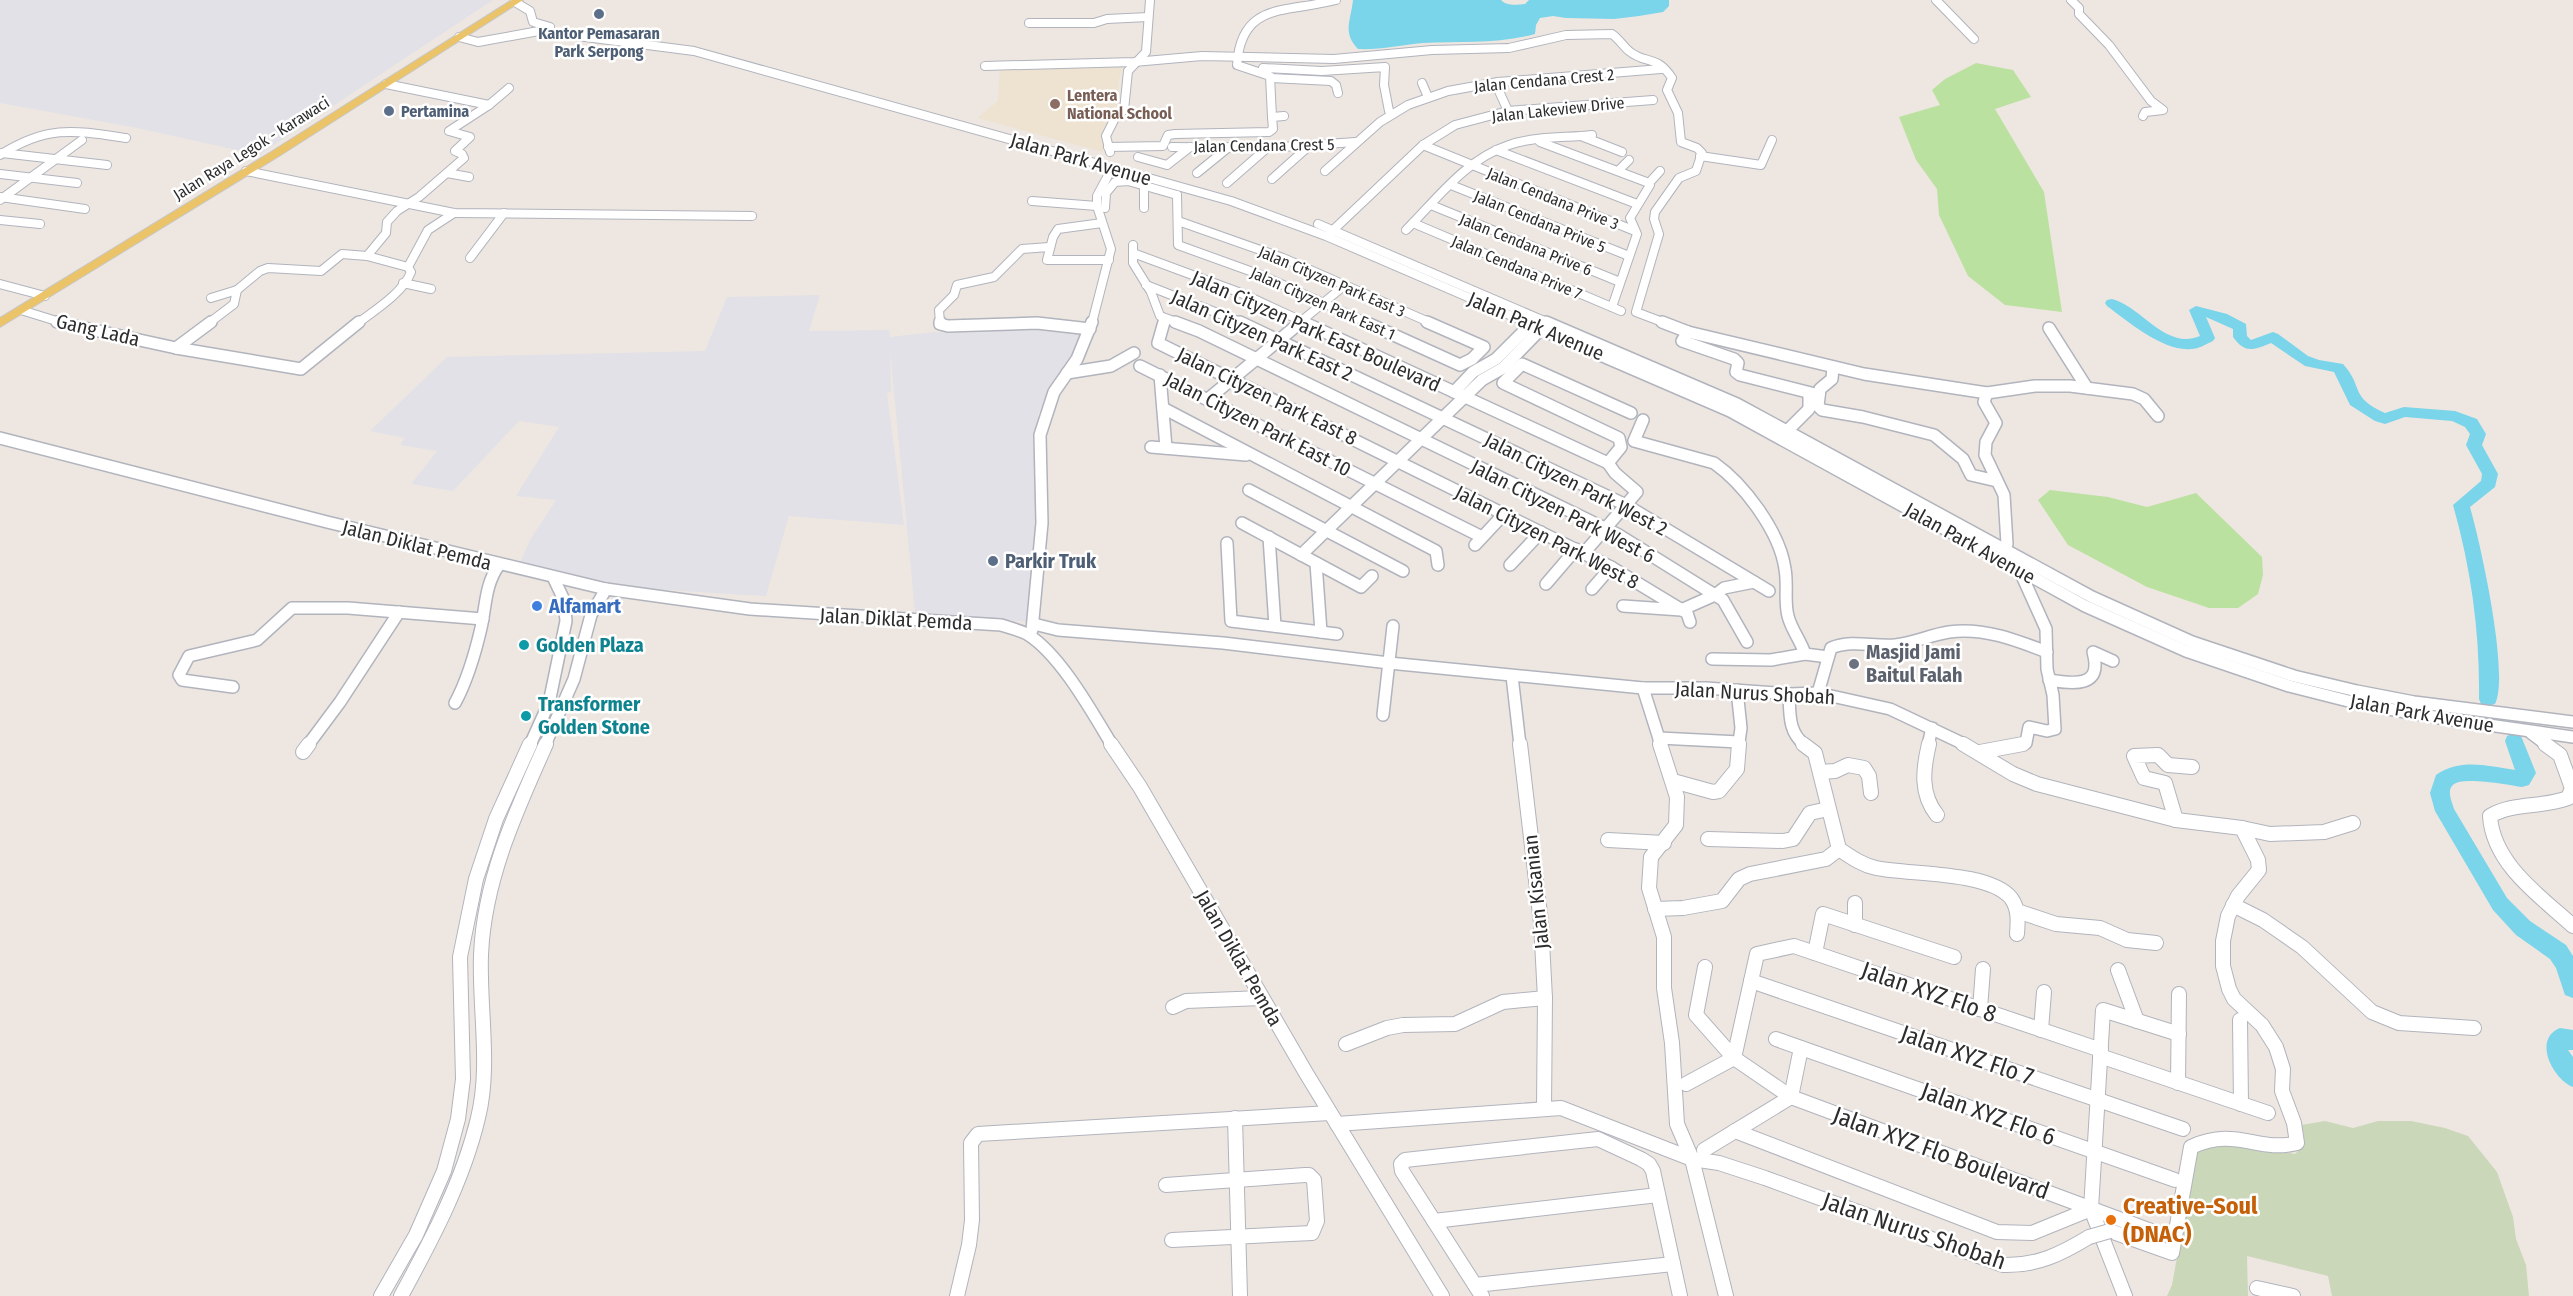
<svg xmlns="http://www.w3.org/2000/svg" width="2573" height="1296" viewBox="0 0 2573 1296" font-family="'Fira Sans Condensed',sans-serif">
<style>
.industrial{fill:#e2e1e7}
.education{fill:#eee3d1}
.green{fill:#bbe1a0}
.cemetery{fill:#cad7b9}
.water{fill:#7ad4ea}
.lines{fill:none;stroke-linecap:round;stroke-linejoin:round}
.river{fill:#7ad4ea;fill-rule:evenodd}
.minor-far2-casing{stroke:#b1b4bd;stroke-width:10}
.minor-far1-casing{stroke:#b1b4bd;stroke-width:14}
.minor-casing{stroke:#b1b4bd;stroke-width:16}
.major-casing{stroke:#c8c8c8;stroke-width:2}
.minor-far2{stroke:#fff;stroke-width:8}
.minor-far1{stroke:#fff;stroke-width:11}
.minor{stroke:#fff;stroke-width:14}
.major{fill:#ebc369;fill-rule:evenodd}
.minor-bridge-casing{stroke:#b1b4bd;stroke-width:16;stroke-linecap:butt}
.minor-bridge{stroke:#fff;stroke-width:14}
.service-dot{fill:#5c6f8a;stroke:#fff;stroke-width:2}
.education-dot{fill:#8d6e63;stroke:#fff;stroke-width:2}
.shop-dot{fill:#3f7fe0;stroke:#fff;stroke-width:2}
.culture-dot{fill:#0f9aa8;stroke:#fff;stroke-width:2}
.worship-dot{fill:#6b7280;stroke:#fff;stroke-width:2}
.food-dot{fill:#e8710a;stroke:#fff;stroke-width:2}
.labels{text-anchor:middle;stroke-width:5;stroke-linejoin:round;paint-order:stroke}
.far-service-label{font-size:16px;font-weight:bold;fill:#4e5e75;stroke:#fff}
.far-street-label{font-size:16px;fill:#2d2d2d;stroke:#fff}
.far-education-label{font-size:16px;font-weight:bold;fill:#785e54;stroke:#fff;text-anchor:start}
.street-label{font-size:20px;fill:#2d2d2d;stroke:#fff}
.service-label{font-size:20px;font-weight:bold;fill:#4e5e75;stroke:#fff;text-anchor:start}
.shop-label{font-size:20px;font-weight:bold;fill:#366cbe;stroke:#fff;text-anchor:start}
.culture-label{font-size:20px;font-weight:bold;fill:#0d838f;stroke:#fff;text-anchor:start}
.worship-label{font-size:20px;font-weight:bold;fill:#5b616d;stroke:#fff;text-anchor:start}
.near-street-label{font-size:24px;fill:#2d2d2d;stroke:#fff}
.near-food-label{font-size:24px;font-weight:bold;fill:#c56008;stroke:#fff;text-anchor:start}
</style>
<rect width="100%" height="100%" fill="#eee7e1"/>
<g class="industrial">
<path d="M0,0H493L259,155L137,128L0,103Z"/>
<path d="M820,295L809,331L889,330L890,337L934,332L969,333L1011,328L1086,331L1069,366L1053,386L1038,414L1036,524L1028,622L915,612L890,350L891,392L887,393L904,525L789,516L766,596L600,586L518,568L530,540L556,500L516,496L559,427L519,421L453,491L411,484L437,451L400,445L405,438L370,431L447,357L705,351L727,297Z"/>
</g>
<path class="education" d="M1124,63L1119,80L1117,108L1103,129V152L977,118L998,101L1000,68Z"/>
<g class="green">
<path d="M1976,63L2013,70L2031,97L1995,109L2044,192L2062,312L2005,305L1968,276L1939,215L1937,189L1916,160L1899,117L1940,105L1932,90L1945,79Z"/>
<path d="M2050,490L2108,497L2147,507L2196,493L2262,557L2263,575L2258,594L2238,608H2209L2147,587L2068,545L2038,500Z"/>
</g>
<path class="cemetery" d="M2325,1121L2353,1128L2378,1121H2411L2445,1128L2468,1136L2497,1172L2513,1217L2516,1239L2526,1265L2529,1296H2332L2328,1276L2247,1256L2248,1296H2167L2172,1285L2196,1151L2226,1141L2295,1154C2306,1144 2306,1138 2301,1125Z"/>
<path class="water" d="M1353,0H1501C1506,6 1517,5 1525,4L1529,0H1669V6L1663,12L1639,16L1614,19L1566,18L1553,16L1540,18L1536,25L1535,34C1498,44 1460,41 1423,43C1401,45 1380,50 1358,49C1342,33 1351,20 1353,0Z"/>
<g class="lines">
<g class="river">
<path d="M2112,299C2141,306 2166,351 2200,336L2189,310L2196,306L2227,314L2246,324L2247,336L2251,340L2273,332L2278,334L2308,356L2319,360L2343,364C2364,387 2349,397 2385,413L2404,407L2455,411L2477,419L2486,434L2482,445L2498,474L2495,487L2470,507C2480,542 2510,674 2495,704L2488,706L2481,704L2479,699C2480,633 2471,568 2453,505L2481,481L2482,474L2466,445L2470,434L2465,427L2452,421L2405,417L2385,424L2375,421L2350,405L2334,372L2305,366L2271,343C2254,350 2245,354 2233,337V329L2206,317L2215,338L2213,341C2206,344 2199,349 2191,349C2164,352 2127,321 2107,306L2105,303L2107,300Z"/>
<path d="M2514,733L2521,736L2536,773L2529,785L2522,787C2509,785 2459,775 2452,786C2447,792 2452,802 2454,809L2507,898L2530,921L2566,945L2573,956V998L2565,995L2556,968L2550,959L2516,935L2493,910L2435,811L2430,793L2436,775C2460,758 2488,766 2515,770L2505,741L2507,736Z"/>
<path d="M2560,1028L2573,1030V1050H2568L2573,1057V1087C2553,1079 2532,1039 2560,1028Z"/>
</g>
<defs>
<g id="minor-far2">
<path d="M1936,0L1974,39"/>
<path d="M2071,0L2079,8V14L2109,45L2151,101L2163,110L2145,112L2143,116"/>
<path d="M515,2L530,11L533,22L550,27"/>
<path d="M1029,23H1094L1107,19L1148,17"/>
<path d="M459,37L478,42L539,31L694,51L1231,201L1326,236L1528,323"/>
<path d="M985,66L1134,62L1202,56L1334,59L1432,50L1509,48L1566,35L1612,34C1619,39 1623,46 1629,51C1646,65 1656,54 1672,78L1667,90L1678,113L1681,142L1697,148L1702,153L1696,171L1679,178L1655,212L1654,219L1659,234L1636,312L1665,323"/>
<path d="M1263,68L1322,71L1385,67L1384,85L1389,111L1393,114"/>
<path d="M1271,78L1331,81L1336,85L1338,93"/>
<path d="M1498,82L1501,88L1499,91L1508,111"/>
<path d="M1422,83L1428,97"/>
<path d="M489,105L509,88"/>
<path d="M1272,117L1270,76L1237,65C1241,1 1287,13 1336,0"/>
<path d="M1581,136L1622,152"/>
<path d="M1540,142L1649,183"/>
<path d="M1423,145L1635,231"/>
<path d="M1108,147L1163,146L1168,135L1175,134L1269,132L1273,129L1272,117L1284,116"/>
<path d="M1172,147L1267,148L1356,142"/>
<path d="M1496,150L1637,204"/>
<path d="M1110,152L1106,136L1116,116L1124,110L1128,71L1146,52L1150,0"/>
<path d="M2,153L107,165"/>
<path d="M0,155C47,125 73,130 126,138"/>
<path d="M1700,156L1761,165L1772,140"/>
<path d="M1138,157L1167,165L1190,147"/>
<path d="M246,171L454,213L752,216"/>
<path d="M1325,171L1380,122L1408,105L1448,91L1498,82L1661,69"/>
<path d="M1618,171L1629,160"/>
<path d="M447,173L469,177"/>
<path d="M1197,173L1229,147"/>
<path d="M0,174L77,183"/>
<path d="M1272,179L1309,146"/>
<path d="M1227,183L1267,148"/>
<path d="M1451,185L1629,256"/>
<path d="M1144,186V208"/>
<path d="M1177,195L1178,245L1261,275L1368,323"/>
<path d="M0,197L85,209"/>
<path d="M0,200L82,140"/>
<path d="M1032,201L1097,206"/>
<path d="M1431,205L1620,282"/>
<path d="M1105,208L1106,193L1115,182L1128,181L1177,195"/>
<path d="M0,220L40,224"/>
<path d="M1178,221L1283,258L1431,323"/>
<path d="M1102,223L1058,229L1053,237L1047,260H1109"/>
<path d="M1413,223L1621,311"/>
<path d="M1318,224L1549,323"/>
<path d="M1406,230C1437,199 1466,159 1509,145C1535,136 1565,138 1592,135"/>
<path d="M1329,234L1423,145L1455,125L1508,111L1653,100"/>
<path d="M1133,245V263L1151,292L1160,316L1179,323"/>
<path d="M1133,253L1241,293L1306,323"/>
<path d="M367,256L386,233L387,222L397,211L419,197L464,158L462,154L455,151L470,137L449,131L489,105L386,84"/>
<path d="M470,258L504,213"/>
<path d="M403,283L431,289"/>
<path d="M0,284L45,296"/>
<path d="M1146,285L1243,323"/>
<path d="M237,290L260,271L268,268L321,271L342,254L367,256L408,267"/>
<path d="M1612,307L1637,234L1630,218L1650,185L1649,183L1660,171"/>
<path d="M21,310L63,323"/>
<path d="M209,323L234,304L237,290L211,298"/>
<path d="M358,323C375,310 403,293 411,272L408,267L428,230L454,213"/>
<path d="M940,323L939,310L954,295L957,285L994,277L1022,249L1049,247"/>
<path d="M1027,323H1040"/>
<path d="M1092,323L1111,249L1097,206V196L1111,170"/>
<path d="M1164,323L1165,319"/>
<path d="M1299,323L1345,285"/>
</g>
<g id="minor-far1">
<path d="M57,322L176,348L301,369L359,322"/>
<path d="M940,322V324L948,326L1037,323L1090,329"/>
<path d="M1164,322L1158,343L1611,567L1687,613L1690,622"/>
<path d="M1175,322L1199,331L1617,534L1723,600L1747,642"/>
<path d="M1240,322L1626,505L1769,591"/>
<path d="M1303,322L1608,463"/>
<path d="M1365,322L1460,365L1472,359L1484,347L1427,322"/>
<path d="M1524,322L1730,411L2085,606L2186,651L2289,686L2360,704L2440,718L2573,737"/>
<path d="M1546,322L1737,404L2092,597L2192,642L2294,676L2357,691L2414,702L2573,722"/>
<path d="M1662,322L1688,332L1864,374L1987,393L2035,386H2070L2133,394L2144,399L2158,416"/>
<path d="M2049,328L2087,388"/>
<path d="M1688,332L1682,341L1734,359L1738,363L1736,372L1740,375L1819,395"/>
<path d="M176,348L211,322"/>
<path d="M1140,366L1482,537"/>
<path d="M1833,367L1832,379L1820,389L1818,406L1822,410L1863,417L1934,435L1963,459L1971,475L1997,481"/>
<path d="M1067,373L1111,366L1134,353"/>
<path d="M1160,375L1166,448"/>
<path d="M1454,392L1473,372L1496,359L1531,324"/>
<path d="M1987,393L1984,402L1996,423L1986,442L1985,455L2004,495L2007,544"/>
<path d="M1208,399L1301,322"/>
<path d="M1163,408L1436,551L1438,565"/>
<path d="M1643,420L1634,441L1714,463C1744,484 1780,532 1785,569C1788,585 1784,601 1788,616C1791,629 1801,641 1805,654L1828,657"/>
<path d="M1787,431L1809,409V394"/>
<path d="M0,438L327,522L606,589L750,609L1001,625C1010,628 1019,630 1027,634C1060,654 1092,712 1112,745"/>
<path d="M1151,447L1246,455"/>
<path d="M1608,463L1621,447L1619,438L1503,383L1522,364L1631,413"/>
<path d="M1249,490L1403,571"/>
<path d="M1242,523L1361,587L1372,576"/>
<path d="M1269,537L1275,626"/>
<path d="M1227,543L1231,621L1337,634"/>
<path d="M1475,545L1504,514"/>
<path d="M1584,553L1637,492L1615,473L1608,463"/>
<path d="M1301,555L1482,380L1503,368L1541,329"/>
<path d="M1316,563L1321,632"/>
<path d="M1510,565L1541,532"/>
<path d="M1546,584L1576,549"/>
<path d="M1592,589L1611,567"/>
<path d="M1623,606L1681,610L1715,595L1724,588L1754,582"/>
<path d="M1034,624L1058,630L1223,643L1389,663L1643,688H1706L1789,694L1818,693L1890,709L1966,745"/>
<path d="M1032,630L1042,523L1040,435L1054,392L1077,359L1092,322"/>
<path d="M1712,659L1771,660L1805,654"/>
<path d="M1512,676L1520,745"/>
<path d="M2049,680C2074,684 2103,688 2093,652L2113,661"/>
<path d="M233,687L182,680L179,675L189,656L257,640L292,608H348L483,619"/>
<path d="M1643,688L1661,745"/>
<path d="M1818,693L1831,648C1852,639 1873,647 1895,645C1913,643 1930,635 1949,632C1983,627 2016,640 2047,652"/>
<path d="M1789,694C1790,714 1788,732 1805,745"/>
<path d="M455,703C468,679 475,654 481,628C486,606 485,584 499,565"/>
<path d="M1383,715L1393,626"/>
<path d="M2531,733L2547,745"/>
<path d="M1659,738L1739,742L1741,728L1737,690"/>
<path d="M308,745L340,702L399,612"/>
<path d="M530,745L549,703L566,621L564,600L554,579"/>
<path d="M545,745L574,679L591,615L606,589"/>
<path d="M1739,745V742"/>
<path d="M1928,745L1932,728"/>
<path d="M2015,745L2026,743L2029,727L2047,731L2055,729L2053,695L2047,669L2046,629L2023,578"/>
</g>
<g id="minor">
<path d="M1111,744L1140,787L1306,1073L1442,1296"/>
<path d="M1520,744L1541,923L1545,998L1544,1109"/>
<path d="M1660,744L1677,797L1676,825L1651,857L1649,888L1664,937V988L1672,1043L1677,1124L1692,1159L1726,1296"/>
<path d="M1929,744C1923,769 1920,794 1937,815"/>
<path d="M1963,744L2013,774L2037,784L2176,820L2242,828L2270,834L2324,832L2353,823"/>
<path d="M2545,744L2560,755L2572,788L2568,798C2542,808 2514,802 2490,816C2493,864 2540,896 2573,926"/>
<path d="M303,752L309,744"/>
<path d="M1980,752L2023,744"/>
<path d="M1820,772L1835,771L1848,765L1864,768L1869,776L1871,793"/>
<path d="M1673,781L1713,792L1719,791L1737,769L1739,744"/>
<path d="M2176,820L2165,783L2144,778L2134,756L2158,755L2168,765L2192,767"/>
<path d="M1708,839L1783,841L1793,839L1810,813L1828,809"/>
<path d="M1608,840L1664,843"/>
<path d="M1839,849C1851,857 1862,865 1876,868C1910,875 1989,871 2011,898C2019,909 2018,921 2017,934"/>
<path d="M1855,903V925"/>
<path d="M2233,905L2263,920L2302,947L2372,1012L2399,1023L2474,1028"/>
<path d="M1655,909L1683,908L1722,901L1739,879L1750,874L1826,859L1839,849L1815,753L1803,744"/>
<path d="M2017,911L2056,924L2100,928L2127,940L2156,943"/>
<path d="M1815,953L1823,914L1954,957"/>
<path d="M1705,967L1696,1015L1734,1058L1791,1097L2162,1235"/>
<path d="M2118,970L2137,1021"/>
<path d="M1751,981L2183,1129"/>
<path d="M1173,1007L1186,1001L1262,998"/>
<path d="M1980,1009L1983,969"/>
<path d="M2240,1020L2241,1104"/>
<path d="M2041,1030L2044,992"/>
<path d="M1776,1039L2175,1180"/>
<path d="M1346,1044L1387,1028L1403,1025L1455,1024L1503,1002L1545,998"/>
<path d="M2100,1056L2268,1113"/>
<path d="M2178,1083L2179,994"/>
<path d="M1686,1084L1734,1058L1757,954L1794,946L2101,1050"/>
<path d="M1235,1118L1240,1296"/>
<path d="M1337,1124L1561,1108L1692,1159L1719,1163L1765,1178L2003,1265C2037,1266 2061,1254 2089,1237"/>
<path d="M1735,1131L1997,1232L2032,1233L2091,1209"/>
<path d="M1704,1150L1791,1097L1801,1048"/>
<path d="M1166,1185L1305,1175H1309L1314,1180L1317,1221L1312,1233L1172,1240"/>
<path d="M1434,1221L1658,1195"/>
<path d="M2110,1231L2172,1253L2191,1147C2236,1126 2258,1153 2297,1143L2294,1123L2282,1091L2283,1069L2276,1047L2262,1025L2234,999L2229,989L2223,966V941L2228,916L2238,896L2259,870L2258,860L2242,828"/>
<path d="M1475,1285L1673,1264"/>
<path d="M2257,1288L2293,1296"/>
<path d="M381,1296L416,1235L444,1171L458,1119L463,1079L460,957L476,879L496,819L530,744"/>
<path d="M401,1296C432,1239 463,1181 478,1118C491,1066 479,1008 481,955C484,880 516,811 546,744"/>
<path d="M957,1296L969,1245L972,1220L971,1143L978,1134L1330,1113"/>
<path d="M1482,1296L1402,1171L1401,1164L1405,1160L1598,1139L1641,1159L1649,1164L1653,1171L1680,1296"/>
<path d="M2125,1296L2091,1209L2103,1010L2179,1034"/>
</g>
<path id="major" d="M512,0H523L279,156L0,327V318L271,152Z"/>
</defs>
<use href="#minor-far2" class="minor-far2-casing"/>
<use href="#minor-far1" class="minor-far1-casing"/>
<use href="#minor" class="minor-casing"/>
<use href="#major" class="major-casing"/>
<use href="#minor-far2" class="minor-far2"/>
<use href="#minor-far1" class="minor-far1"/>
<use href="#minor" class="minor"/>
<use href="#major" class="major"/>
<defs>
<path id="minor-bridge" d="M2089,1237L2110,1231"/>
</defs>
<use href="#minor-bridge" class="minor-bridge-casing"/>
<use href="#minor-bridge" class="minor-bridge"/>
</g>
<g class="service-dot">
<circle cx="599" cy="14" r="6"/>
<circle cx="389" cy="111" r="6"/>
<circle cx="993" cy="561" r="6"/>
</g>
<circle class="education-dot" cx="1055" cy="104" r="6"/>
<circle class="shop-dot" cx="537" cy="606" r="6"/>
<g class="culture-dot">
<circle cx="524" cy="645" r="6"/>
<circle cx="526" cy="716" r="6"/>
</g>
<circle class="worship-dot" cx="1854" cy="664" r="6"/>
<circle class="food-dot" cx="2111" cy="1220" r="6"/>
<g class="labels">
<g class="far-service-label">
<text x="599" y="39">Kantor Pemasaran<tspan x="599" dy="18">Park Serpong</tspan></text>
<text x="401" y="117" text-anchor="start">Pertamina</text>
</g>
<g class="far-street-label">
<text transform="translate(1544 80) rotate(-5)" y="6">Jalan Cendana Crest 2</text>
<text transform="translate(1558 109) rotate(-6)" y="6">Jalan Lakeview Drive</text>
<text transform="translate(1264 145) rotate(-1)" y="6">Jalan Cendana Crest 5</text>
<text transform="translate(251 148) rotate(-32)" y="6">Jalan Raya Legok - Karawaci</text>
<text transform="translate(1553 198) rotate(22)" y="6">Jalan Cendana Prive 3</text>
<text transform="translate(1540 221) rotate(22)" y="6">Jalan Cendana Prive 5</text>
<text transform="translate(1526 244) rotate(22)" y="6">Jalan Cendana Prive 6</text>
<text transform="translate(1517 267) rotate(23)" y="6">Jalan Cendana Prive 7</text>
<text transform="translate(1332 281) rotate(23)" y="6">Jalan Cityzen Park East 3</text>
<text transform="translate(1323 303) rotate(24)" y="6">Jalan Cityzen Park East 1</text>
</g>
<g class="far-education-label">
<text x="1067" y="101">Lentera<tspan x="1067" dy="18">National School</tspan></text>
</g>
<g class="street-label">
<text transform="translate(1081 159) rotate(16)" y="7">Jalan Park Avenue</text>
<text transform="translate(1536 326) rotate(23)" y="7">Jalan Park Avenue</text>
<text transform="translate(98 330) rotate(13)" y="7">Gang Lada</text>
<text transform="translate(1316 331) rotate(24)" y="7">Jalan Cityzen Park East Boulevard</text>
<text transform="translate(1262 335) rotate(24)" y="7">Jalan Cityzen Park East 2</text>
<text transform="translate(1267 396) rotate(26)" y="7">Jalan Cityzen Park East 8</text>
<text transform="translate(1258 424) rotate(27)" y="7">Jalan Cityzen Park East 10</text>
<text transform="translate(1576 484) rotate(27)" y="7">Jalan Cityzen Park West 2</text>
<text transform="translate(1563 511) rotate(27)" y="7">Jalan Cityzen Park West 6</text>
<text transform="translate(1547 537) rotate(27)" y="7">Jalan Cityzen Park West 8</text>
<text transform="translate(1970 543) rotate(29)" y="7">Jalan Park Avenue</text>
<text transform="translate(417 545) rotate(14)" y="7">Jalan Diklat Pemda</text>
<text transform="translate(896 619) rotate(3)" y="7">Jalan Diklat Pemda</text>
<text transform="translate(1755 693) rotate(3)" y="7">Jalan Nurus Shobah</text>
<text transform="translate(2422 713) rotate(10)" y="7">Jalan Park Avenue</text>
<text transform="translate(1536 892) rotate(-96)" y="7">Jalan Kisanian</text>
<text transform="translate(1239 958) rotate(60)" y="7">Jalan Diklat Pemda</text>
</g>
<g class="service-label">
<text x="1005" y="568">Parkir Truk</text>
</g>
<g class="shop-label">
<text x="549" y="613">Alfamart</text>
</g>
<g class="culture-label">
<text x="536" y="652">Golden Plaza</text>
<text x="538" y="711">Transformer<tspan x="538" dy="23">Golden Stone</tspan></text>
</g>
<g class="worship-label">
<text x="1866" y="659">Masjid Jami<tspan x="1866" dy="23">Baitul Falah</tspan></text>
</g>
<g class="near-street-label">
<text transform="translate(1929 992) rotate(19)" y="8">Jalan XYZ Flo 8</text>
<text transform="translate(1967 1055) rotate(19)" y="8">Jalan XYZ Flo 7</text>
<text transform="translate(1988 1114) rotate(20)" y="8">Jalan XYZ Flo 6</text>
<text transform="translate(1941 1153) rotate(20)" y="8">Jalan XYZ Flo Boulevard</text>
<text transform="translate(1914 1231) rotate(19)" y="8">Jalan Nurus Shobah</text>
</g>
<g class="near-food-label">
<text x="2123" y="1214">Creative-Soul<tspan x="2123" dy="28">(DNAC)</tspan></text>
</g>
</g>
</svg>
